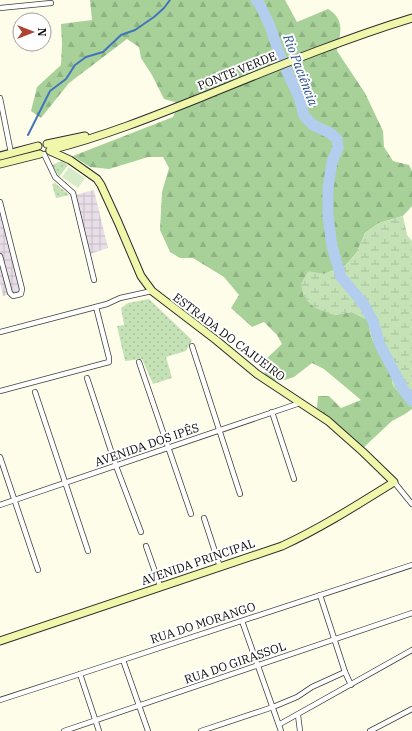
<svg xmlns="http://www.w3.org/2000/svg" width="412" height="731" viewBox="0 0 412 731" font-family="'IBM Plex Serif',serif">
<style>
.industrial{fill:url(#industrial-grid)}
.grass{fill:url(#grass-dots)}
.forest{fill:url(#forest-firs)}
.wetland{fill:url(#wetland-marsh)}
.pitch{fill:#d8ebc8}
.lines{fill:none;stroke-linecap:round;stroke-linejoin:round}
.stream{stroke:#4274bd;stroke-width:2}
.river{stroke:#b3cdee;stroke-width:11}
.street-casing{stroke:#3d3d3d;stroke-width:6}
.secondary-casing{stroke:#2c2c2c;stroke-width:9}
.street{stroke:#fff;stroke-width:4.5}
.secondary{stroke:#f0f6aa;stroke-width:7}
.labels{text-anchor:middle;stroke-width:4;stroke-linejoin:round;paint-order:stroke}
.street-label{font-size:12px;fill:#0a0a0a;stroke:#fff}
.water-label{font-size:13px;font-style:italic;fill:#22498c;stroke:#fff}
</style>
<defs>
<pattern id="industrial-grid" width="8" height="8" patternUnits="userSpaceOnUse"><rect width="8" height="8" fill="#e8dee7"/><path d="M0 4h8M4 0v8" fill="none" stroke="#c6bdc5"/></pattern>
<pattern id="grass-dots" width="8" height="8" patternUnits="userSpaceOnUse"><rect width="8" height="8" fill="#c5e2b7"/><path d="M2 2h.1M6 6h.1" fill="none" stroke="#a8c19c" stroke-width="1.8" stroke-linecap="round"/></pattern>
<pattern id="forest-firs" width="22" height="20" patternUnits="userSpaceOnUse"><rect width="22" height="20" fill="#a7d198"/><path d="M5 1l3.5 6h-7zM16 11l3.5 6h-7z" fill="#8eb282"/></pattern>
<pattern id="wetland-marsh" width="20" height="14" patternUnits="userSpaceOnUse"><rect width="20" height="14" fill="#c5e2b7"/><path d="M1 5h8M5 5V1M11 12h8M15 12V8" fill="none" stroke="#a8c19c"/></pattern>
</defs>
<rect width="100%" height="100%" fill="#fdfde9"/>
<g class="industrial">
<path d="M94,190L108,248L87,255L71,196Z"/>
<path d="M0,202L22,291L3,296L0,283Z"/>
</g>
<g class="grass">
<path d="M62,161L68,165L59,177L52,165Z"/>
<path d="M55,183L68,194L70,195L56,198L52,184Z"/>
<path d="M149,299L192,340L186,351L166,357L172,378L153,384L142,359L125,361L117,326L124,325L121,308L128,303Z"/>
</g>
<path class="forest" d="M90,0H285L297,22L328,9C346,20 340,34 337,51L365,93L383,131L384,147L393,161L409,165L412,171V206L403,216L379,223L365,233L357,252L345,266L324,274L308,272L334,315L352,312L368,320L371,336L378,352L391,373L393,386L412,407V409L405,414L392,421L363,448L317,408L318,396H329L341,408L361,400L324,369L312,363L294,377L279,382L265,376L264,361L282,344L277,335L264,322L252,327L231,308L239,295L224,277L193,258H180L170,252L160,230L162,192L169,168L163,157H148L109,169L90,167L73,156L173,117L178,105L175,102L164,99L152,75L141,58L139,47L127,39L69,83L41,118L31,111L37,87L61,65L62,44L61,24L92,20Z"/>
<path class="wetland" d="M403,216L407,235L412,241V407L393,386L391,373L378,352L371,336L368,320L352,312L334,315L315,308L304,298L301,284L308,271L324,274L345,266L357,252L365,233L379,223Z"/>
<path class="pitch" d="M69,167L85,178L78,188L62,177Z"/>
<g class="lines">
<path class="stream" d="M28,135L50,91L66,79L75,65L86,57L103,52L121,35L135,30L154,17L164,8L170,0"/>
<path class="river" d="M256,0L260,5L270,26L279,53L300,100L304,116L313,125L330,133L337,139L338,148L332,162L328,188V216L332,246L341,277L363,303L373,321L380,345L405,392L412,401"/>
<defs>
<g id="street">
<path d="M0,8L51,3"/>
<path d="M0,98L11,153"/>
<path d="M44,154L55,177L73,193L94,280"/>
<path d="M0,202L22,289L21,294L13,296L10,293L0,256"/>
<path d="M0,332L107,304L120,298L152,291"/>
<path d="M192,346L240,494"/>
<path d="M139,362L191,514"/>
<path d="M87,378L116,466L141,532"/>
<path d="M0,391L109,362V358L96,307"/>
<path d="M35,392L88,551"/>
<path d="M272,412L294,479"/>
<path d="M0,457L38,570"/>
<path d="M394,482L412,504"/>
<path d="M0,505L300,403"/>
<path d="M204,518L220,567"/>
<path d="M146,546L160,586"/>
<path d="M320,595L345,672L351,685"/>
<path d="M242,621L281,731"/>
<path d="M123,660L148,731"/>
<path d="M80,674L99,731"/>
<path d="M0,700L80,674L412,565"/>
<path d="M298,715L300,731"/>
<path d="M280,724L412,650"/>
<path d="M64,731L412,613"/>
<path d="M201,731L273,707L297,697L312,687L345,672"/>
<path d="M370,731L412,709"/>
</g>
<g id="secondary">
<path d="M47,144L85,136"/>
<path d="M50,150C102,137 152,117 202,97C271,69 340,40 412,18"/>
<path d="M0,156L38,146"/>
<path d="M0,164L40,154"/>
<path d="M0,641L282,546C321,528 357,505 394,482L363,452L328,421L257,374L216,340L152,291L141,276L118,222L101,185L97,179L70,160L50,151"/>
</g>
</defs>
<use href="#street" class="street-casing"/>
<use href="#secondary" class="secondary-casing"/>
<use href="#street" class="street"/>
<use href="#secondary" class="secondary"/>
</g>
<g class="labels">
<g class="street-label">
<text transform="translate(237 71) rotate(-22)" y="4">PONTE VERDE</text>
<text transform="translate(229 337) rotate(37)" y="4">ESTRADA DO CAJUEIRO</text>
<text transform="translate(147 445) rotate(-19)" y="4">AVENIDA DOS IPÊS</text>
<text transform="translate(198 562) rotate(-19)" y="4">AVENIDA PRINCIPAL</text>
<text transform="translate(203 623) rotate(-18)" y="4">RUA DO MORANGO</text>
<text transform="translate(235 663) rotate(-19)" y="4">RUA DO GIRASSOL</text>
</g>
<g class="water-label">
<text transform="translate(301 70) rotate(69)" y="5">Rio Paciência</text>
</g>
</g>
<g transform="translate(32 32) rotate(90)"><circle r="19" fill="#ffffff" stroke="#9d9d9d"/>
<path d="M0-3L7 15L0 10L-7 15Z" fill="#aa4332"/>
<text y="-6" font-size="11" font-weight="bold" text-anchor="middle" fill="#0a0a0a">N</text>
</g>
</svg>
